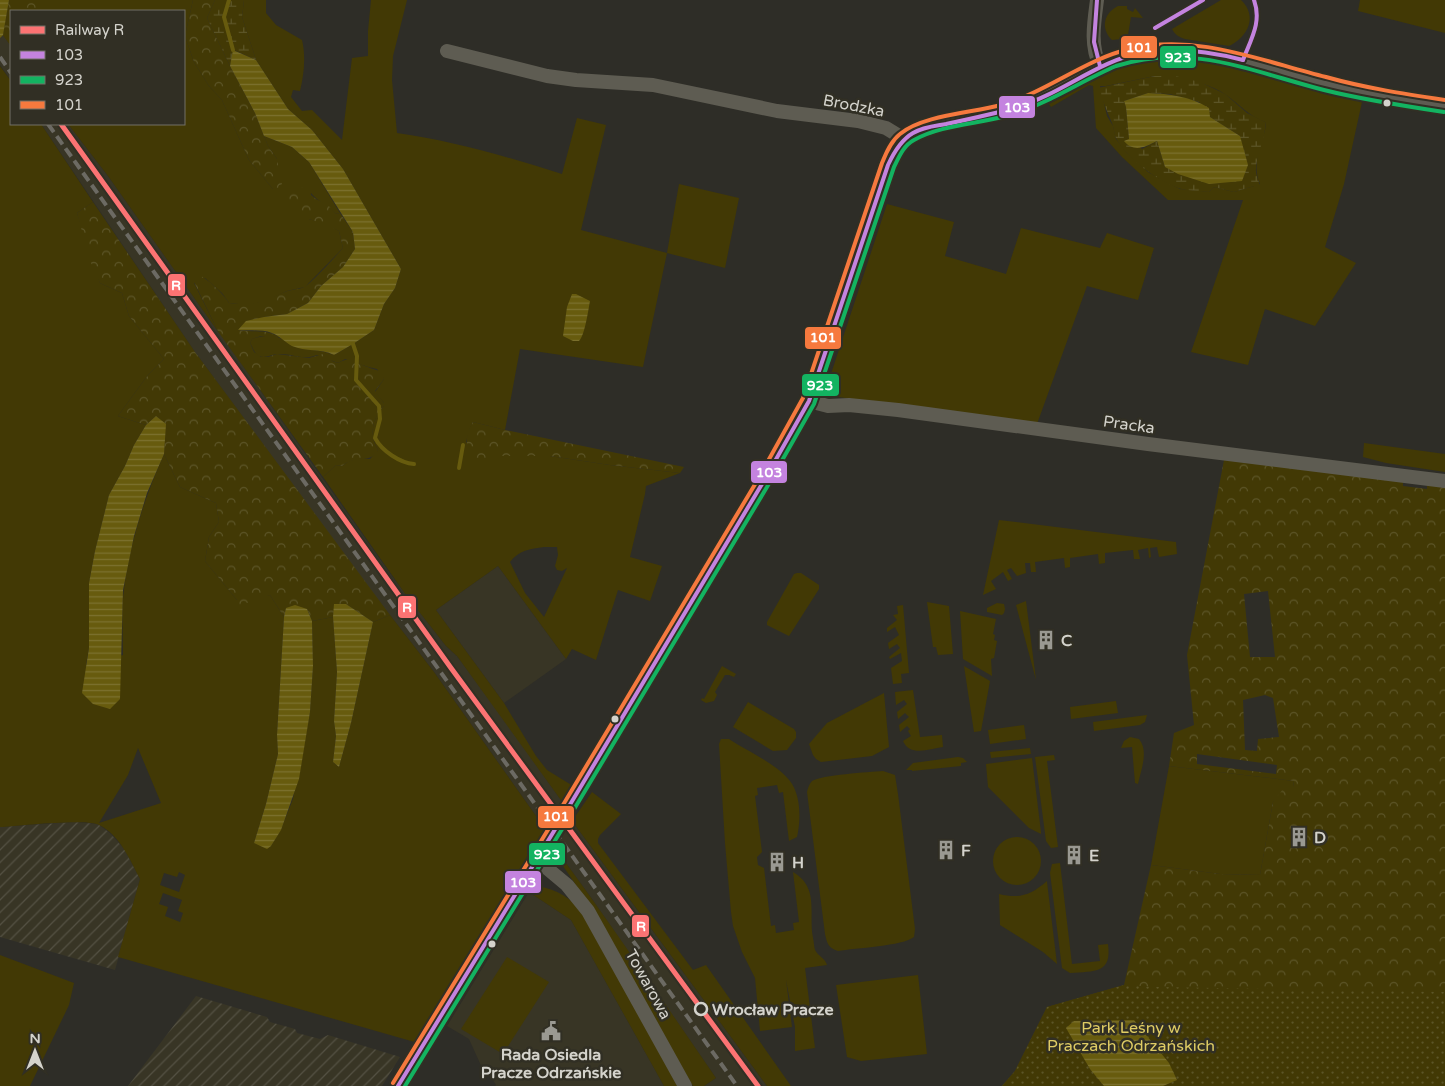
<svg xmlns="http://www.w3.org/2000/svg" width="1445" height="1086" viewBox="0 0 1445 1086" font-family="'Varela Round',sans-serif">
<style>
.built{fill:#383525}
.industrial{fill:url(#industrial-furrows)}
.grass{fill:#423905;fill-rule:evenodd}
.forest{fill:url(#forest-crowns);fill-rule:evenodd}
.wetland{fill:url(#wetland-marsh);fill-rule:evenodd}
.park{fill:url(#park-dots)}
.water{fill:url(#water-rules)}
.lines{fill:none;stroke-linecap:round;stroke-linejoin:round}
.stream{stroke:#675b0e;stroke-width:4}
.minor{stroke:#5e5c52;stroke-width:14}
.rail{stroke:#6c6a63;stroke-width:4;stroke-dasharray:10 5;stroke-linecap:butt}
.bus-1-casing{stroke:#312f24;stroke-width:8}
.bus-2-casing{stroke:#312f24;stroke-width:8}
.bus-3-casing{stroke:#312f24;stroke-width:8}
.bus-1{stroke:#c483df;stroke-width:4}
.bus-2{stroke:#13b361;stroke-width:4}
.bus-3{stroke:#f6793e;stroke-width:4}
.rail-1-casing{stroke:#312f24;stroke-width:9}
.rail-1{stroke:#fc7373;stroke-width:5}
.bus-dot{fill:#d4d3cc;stroke:#312f24;stroke-width:2}
.stop-dot{fill:#312f24;stroke:#d4d3cc;stroke-width:2.5}
.labels{text-anchor:middle;stroke-width:5;stroke-linejoin:round;paint-order:stroke}
.street-label{font-size:16px;fill:#d4d3cc;stroke:#312f24}
.poi-label{font-size:16px;font-weight:bold;fill:#d4d3cc;stroke:#312f24;text-anchor:start}
.stop-label{font-size:16px;font-weight:bold;fill:#d4d3cc;stroke:#312f24;text-anchor:start}
.park-label{font-size:16px;fill:#dfcc64;stroke:#312f24}
.line-badge{stroke:#312f24;stroke-width:2}
.badge-label{font-size:14px;text-anchor:middle;font-weight:bold;fill:#fff}
</style>
<defs>
<pattern id="industrial-furrows" width="10" height="10" patternUnits="userSpaceOnUse" patternTransform="scale(1.25)"><rect width="10" height="10" fill="#383525"/><path d="M-1 1l2-2M0 10L10 0M9 11l2-2" fill="none" stroke="#545143"/></pattern>
<pattern id="forest-crowns" width="20" height="18" patternUnits="userSpaceOnUse" patternTransform="scale(1.25)"><rect width="20" height="18" fill="#423905"/><path d="M2 6a3 3 0 1 1 6 0M12 15a3 3 0 1 1 6 0" fill="none" stroke="#5c5528"/></pattern>
<pattern id="wetland-marsh" width="20" height="14" patternUnits="userSpaceOnUse" patternTransform="scale(1.25)"><rect width="20" height="14" fill="#423905"/><path d="M1 5h8M5 5V1M11 12h8M15 12V8" fill="none" stroke="#5c5528"/></pattern>
<pattern id="park-dots" width="8" height="8" patternUnits="userSpaceOnUse" patternTransform="scale(1.25)"><rect width="8" height="8" fill="#423905"/><path d="M2 2h.1M6 6h.1" fill="none" stroke="#5c5528" stroke-width="1.8" stroke-linecap="round"/></pattern>
<pattern id="water-rules" width="6" height="5" patternUnits="userSpaceOnUse" patternTransform="scale(1.25)"><rect width="6" height="5" fill="#675b0e"/><path d="M0 2.5h6" fill="none" stroke="#7c7230"/></pattern>
</defs>
<rect width="100%" height="100%" fill="#2e2d27"/>
<g class="built">
<path d="M0,30L11,46V81L0,65Z"/>
<path d="M41,124H68L108,176L394,579L446,646L457,656L509,726L563,803L546,830L434,672L371,591L195,352Z"/>
<path d="M498,566L566,659L504,703L436,610Z"/>
<path d="M572,821L767,1086H704L716,1078L592,899L555,848Z"/>
<path d="M529,892L571,920L664,1086H495L496,1085L488,1072L483,1070L469,1039L447,1026Z"/>
</g>
<g class="industrial">
<path d="M74,822L98,824L111,834L125,850L140,879L115,970L0,937V827Z"/>
<path d="M196,996L267,1017L270,1022L295,1029L297,1033L320,1039L328,1035L400,1057L382,1086H128Z"/>
</g>
<g class="grass">
<path d="M9,0H193L185,36L194,62L209,86L222,100L249,160L273,189L277,159L268,146L264,136L292,147L309,162L340,213L336,214C328,205 318,202 311,193L309,219L328,224L339,231L343,248L305,287L287,291L266,301L248,305L229,303L222,293L205,278L194,283L219,333L108,176L68,124H184V11H11V46L3,35Z"/>
<path d="M244,0H266V13L276,25L302,40C306,57 304,74 300,91L293,90L291,97L302,111L312,110L342,140L352,58L368,56V31L371,0H407L393,56L392,80L397,133C454,141 508,157 562,174L577,118L606,125L581,230L667,253L679,184L739,198L725,268L667,253L643,367L520,349L505,430L473,422L470,428L466,442L491,456H550L610,465L680,473L646,486L645,494L630,557L662,566L650,601L618,590L596,660L572,649L566,659L498,566L436,610L504,703L536,756L547,770L573,786L563,803L457,656L446,646L406,595L323,477L336,465L342,466C350,459 359,458 370,459L378,450C369,436 372,417 384,406V403L375,392L384,379L377,369C365,367 356,362 345,359L338,363L317,355C302,361 293,353 278,354C271,354 266,359 259,356C254,353 253,348 250,343L252,339C261,336 272,334 280,338C289,341 292,345 302,348C313,351 323,350 334,355L353,344L374,330L384,304L395,288L401,269L343,169L312,130L288,109L256,60L242,17ZM544,547H557L558,555L555,566L557,570L562,571L567,568L544,617L525,593L510,562C519,550 530,549 544,547Z"/>
<path d="M1221,0H1241C1258,16 1248,37 1229,46L1185,39C1179,37 1175,35 1172,29Z"/>
<path d="M1360,0H1445V33L1358,11Z"/>
<path d="M1118,6H1127V9L1133,12L1135,8L1143,18L1131,17L1128,35L1140,37L1112,40C1100,28 1104,13 1118,6Z"/>
<path d="M1179,59L1209,61L1230,66L1362,102L1344,184L1325,247L1356,263L1315,326L1265,309L1248,365L1191,352L1243,200H1168L1122,157L1096,128L1093,86L1089,85L1051,107L1049,104C1075,91 1101,73 1129,65C1146,61 1162,60 1179,59ZM1155,76C1180,79 1205,80 1226,95C1240,105 1249,116 1265,122C1267,130 1262,137 1260,145C1257,158 1254,171 1260,184L1234,192L1214,187L1209,192L1180,189L1166,182L1148,172L1127,153L1116,139L1113,126L1107,116L1100,86H1106Z"/>
<path d="M0,66L11,81V124H41L93,202L77,213L100,283L122,293L129,316L164,359L148,375L118,416L146,425L134,445L125,466L109,495L95,551L89,583V648L86,665L123,655C123,633 121,611 124,589C130,542 145,497 164,454L180,487L216,503L219,522L209,537L205,561L237,600L270,595L284,617L277,734L278,754L266,804L254,843L271,846L281,829L293,799L310,712L313,666L312,621L333,617L337,672L334,721L336,736L333,762L339,767L351,723L373,622L390,615L434,672L546,830L418,1043L118,957L140,879C130,860 120,835 99,825C87,818 18,826 0,827ZM138,748L161,803L99,823L128,775ZM179,872L185,875L179,892L160,885L164,873L177,877ZM163,893L182,900L178,911L183,913L180,922L165,916L168,907L159,904Z"/>
<path d="M887,204L954,222L945,256L1006,274L1021,228L1100,248L1107,233L1154,248L1138,300L1087,286L1037,424L831,396L825,392Z"/>
<path d="M1364,443L1445,454V472L1386,463L1363,457Z"/>
<path d="M999,520L1176,542L1177,554L1159,557L1157,547L1150,548L1151,557L1149,558L1148,548L1138,550L1140,559H1134L1133,550L1105,553V563L1099,564L1098,554L1070,558V567L1065,568L1064,558L1035,562L1036,572H1031L1030,563H1025L1026,573L1017,576L1011,568L1007,570L1012,579L1008,581L1003,572L991,581L996,589L983,595Z"/>
<path d="M797,573H801L819,585V589L789,636L767,625V622L794,574Z"/>
<path d="M1026,601L1036,680L1016,605Z"/>
<path d="M927,602L949,606L953,654L938,655L936,647H933Z"/>
<path d="M997,603L1004,604L1005,609L1004,613L1002,615L987,612V608Z"/>
<path d="M903,605L909,673L901,674L902,683L893,684L891,668L902,661L901,653L890,659L889,657L900,648L897,644L889,649L888,643L899,635L895,627L887,632V628L897,620L893,615L898,614L897,606Z"/>
<path d="M960,611L996,619L993,634L995,635L994,640L997,641L994,658L991,659L992,676L963,659Z"/>
<path d="M722,666L736,674L734,677L729,675H725L715,692L717,695L714,701L706,703L701,700L702,698L704,699Z"/>
<path d="M964,666L990,681L981,731L974,732Z"/>
<path d="M913,690L920,737L942,735L943,747C929,749 910,757 903,741L911,736L908,731L910,729L907,726L900,732L899,725L909,717L905,713L898,719L897,712L907,704L904,700L896,705L895,692Z"/>
<path d="M884,693L889,747L872,756L821,762L816,759L813,755L809,744L827,723Z"/>
<path d="M1116,701L1118,713L1071,719L1070,707Z"/>
<path d="M748,702L794,729L796,732V738L787,750L773,751L733,727Z"/>
<path d="M1147,715L1145,722L1140,725L1094,731L1093,722Z"/>
<path d="M1024,725L1026,739L990,744L988,730Z"/>
<path d="M1130,737L1139,739C1149,751 1141,770 1138,784L1135,783L1132,747L1121,748L1124,741Z"/>
<path d="M721,739H729C747,751 777,764 790,781C801,795 801,820 797,837L789,841L783,792L779,793L777,785L757,788L758,795L755,796L762,852L757,857L758,865L764,868L771,926L775,925L776,933L794,930L793,923L799,922L793,872C820,888 808,913 813,938C814,942 814,947 815,950C818,956 825,958 827,965L805,968L815,1048L795,1051V1027L786,980L792,1027L760,1031L755,978L742,952L733,926L731,912L725,843L719,744Z"/>
<path d="M1030,748L1031,754L991,758L990,752Z"/>
<path d="M1054,755L1055,760L1047,761L1058,847L1051,848L1046,841L1035,757Z"/>
<path d="M958,757L963,758L967,762L961,763V766L912,771V770H906L913,763Z"/>
<path d="M1032,758L1041,832V834L1029,828L988,787L986,764Z"/>
<path d="M1169,766L1294,781L1293,787L1273,802L1260,875L1220,874L1151,865Z"/>
<path d="M883,771L895,775L898,794L915,929L914,937C903,946 855,948 838,951C828,948 827,943 825,934L807,792C808,788 809,784 812,781C821,775 869,772 883,771Z"/>
<path d="M592,792L621,814L600,835L598,839V843L693,970L706,965L791,1086H767L572,821Z"/>
<circle cx="1017" cy="861" r="24"/>
<path d="M555,848C611,924 663,1001 716,1078L704,1086H693L574,882L554,853Z"/>
<path d="M1060,863L1072,964L1100,961L1098,945L1108,944C1112,974 1095,971 1070,973L1062,968L1050,873L1052,864Z"/>
<path d="M1047,881V882L1057,964L1043,952L1000,925L999,894C1020,899 1031,895 1047,881Z"/>
<path d="M537,886C557,889 571,898 584,914L680,1086H664L571,920L529,892Z"/>
<path d="M0,955L74,983L69,1005L30,1086H0Z"/>
<path d="M507,957L549,982L503,1054L461,1029Z"/>
<path d="M918,975L927,1054L861,1061L847,1057L836,985Z"/>
</g>
<g class="forest">
<path d="M9,0L46,1L39,11H11V46L3,35Z"/>
<path d="M193,0H215L207,18L230,66L255,113L268,146L277,159L282,184L277,189H273L249,160L222,100L209,86L194,62L185,36Z"/>
<path d="M289,186H300L316,199L328,205L336,214L340,213L353,232L355,249L343,267L321,286L308,303L287,314L264,317L238,330C255,333 263,328 280,337L261,336L252,339L250,343L254,352L261,357H268L277,354L309,358L323,354L329,357L332,361L338,363C354,354 354,363 368,367C374,370 377,369 383,373L384,379L375,391L384,403V406C372,417 369,437 378,450C372,464 354,455 342,466L336,465L323,477L219,333L194,282L196,273C210,281 220,290 229,303C257,306 260,302 285,292C291,289 298,290 304,287C311,284 336,256 343,248L339,231C323,222 297,218 286,204C283,201 282,196 280,193Z"/>
<path d="M93,202L195,352L390,615L373,622L346,604H335L333,617L312,621L307,609L286,608L284,617L270,595L238,606L237,600L205,561L209,537L219,522L216,503L180,487L164,454L165,424L156,416L146,425L118,416L148,375L164,359L129,316L122,293L100,283L90,261L77,213Z"/>
<path d="M473,422L505,430L684,467L680,473L610,465L550,456H491L476,465C466,450 463,437 473,422Z"/>
<path d="M1224,460L1403,481V486L1427,489V484L1445,486V1086H1002L1015,1071L1047,1007L1124,985L1151,865L1220,874L1260,875L1273,802L1286,785L1293,787L1294,781L1169,766L1174,733L1194,725L1187,655ZM1268,591L1275,657H1250L1244,594ZM1265,695L1273,698L1279,737L1258,739L1257,751L1245,750L1243,700ZM1197,754L1277,765L1276,774L1197,764Z"/>
</g>
<g class="wetland">
<path d="M215,0H244L242,17L256,60L234,50L230,66L207,18Z"/>
<path d="M1155,76H1175L1200,82L1225,94L1247,113L1265,122C1267,133 1257,154 1256,168C1255,174 1259,180 1260,187L1254,186L1234,192L1214,187L1209,192C1199,191 1188,191 1178,188C1157,180 1127,159 1116,138C1114,134 1114,128 1112,123C1107,112 1103,100 1098,88ZM1148,93L1170,94L1199,102L1210,117L1240,136L1165,167L1157,141L1142,149L1129,139L1126,107L1124,101Z"/>
</g>
<path class="park" d="M1124,985L1159,987L1445,992V1086H1002L1015,1071L1047,1007Z"/>
<g class="water">
<path d="M0,0H9L3,35L0,38Z"/>
<path d="M233,50L256,60L288,109L312,130L343,169L401,269L395,288L384,304L374,330L353,344L334,355C320,348 306,352 292,346C285,342 280,336 272,333C261,329 249,331 238,330L246,321L264,317L287,314L308,303L321,286L343,267L355,249L353,232L309,162L292,147L264,136L255,113L230,66Z"/>
<path d="M1148,93C1169,94 1190,96 1209,108L1210,117L1240,136L1248,165L1242,181L1209,184L1178,174L1165,167L1157,141C1145,147 1134,153 1124,141L1129,139L1126,107L1124,101Z"/>
<path d="M572,294H576L590,301C588,311 585,335 579,341H573L563,336L567,307Z"/>
<path d="M156,416L166,424L164,454L147,493L134,536L123,590L120,699L110,709L93,704L82,693L89,648V583L95,551L109,495L125,466L134,445L146,425Z"/>
<path d="M334,604H346L373,622L351,723L339,767L333,762L336,736L334,721L337,672L333,617Z"/>
<path d="M295,605L307,609L312,621L313,666L310,712L299,779L281,830L271,846L267,849L254,843L266,804L278,754L277,735L284,617L286,608Z"/>
<path d="M1134,1020L1169,1063L1177,1080L1163,1086H1104L1090,1069L1066,1028L1074,1021Z"/>
</g>
<g class="lines">
<g class="stream">
<path d="M229,0L224,17L233,50"/>
<path d="M353,344L357,356L356,380L379,406L380,419L375,438C382,451 400,463 414,464"/>
<path d="M459,468L463,445"/>
</g>
<g class="minor">
<path d="M1097,0C1094,23 1090,45 1100,66"/>
<path d="M447,51L547,76L576,80L653,85L777,111L858,121L886,128L904,139"/>
<path d="M809,401L828,406L849,405L898,410L1148,444L1445,481"/>
<path d="M536,859L567,885L588,911L685,1086"/>
<path d="M398,1086L562,818L762,484L809,401L888,165C892,156 896,146 904,139C921,124 984,117 1009,109C1052,97 1087,67 1130,55C1197,37 1261,68 1326,84C1365,93 1405,100 1445,106"/>
</g>
<g class="rail">
<path d="M0,57L11,73"/>
<path d="M48,124L737,1086"/>
</g>
<defs>
<g id="bus-1">
<path d="M1097,0L1094,42L1100,66"/>
<path d="M1155,28L1203,0"/>
<path d="M1243,60C1251,39 1262,22 1254,0"/>
<path d="M398,1086L562,818L762,484L809,401L888,165C894,152 901,140 913,133C923,127 935,126 946,124C970,119 994,114 1017,107C1062,94 1098,60 1145,52C1178,47 1211,52 1243,60"/>
</g>
<path id="bus-2" d="M405,1086L567,821L767,487L814,404L894,167C899,157 903,146 914,140C942,124 982,124 1013,114C1049,103 1081,81 1116,66C1190,42 1253,72 1324,90C1364,100 1404,106 1444,112"/>
<path id="bus-3" d="M393,1083L557,815L757,481L803,398L882,163C886,153 891,141 900,134C923,115 972,113 1001,105C1047,92 1084,60 1129,49C1197,33 1261,61 1326,77C1365,88 1405,94 1445,100"/>
</defs>
<use href="#bus-1" class="bus-1-casing"/>
<use href="#bus-2" class="bus-2-casing"/>
<use href="#bus-3" class="bus-3-casing"/>
<use href="#bus-1" class="bus-1"/>
<use href="#bus-2" class="bus-2"/>
<use href="#bus-3" class="bus-3"/>
<defs>
<path id="rail-1" d="M61,124L451,668L758,1086"/>
</defs>
<use href="#rail-1" class="rail-1-casing"/>
<use href="#rail-1" class="rail-1"/>
</g>
<defs>
<symbol id="building-bare" viewBox="-9 -9 18 18"><path d="M-4-6H4V6H1V3H-1V6H-4ZM-2.5-4.3h1.7v1.8h-1.7ZM.8-4.3h1.7v1.8H.8ZM-2.5-1h1.7V.8h-1.7ZM.8-1h1.7V.8H.8Z" fill="#9a9992" stroke="#312f24" stroke-width="2.5" paint-order="stroke"/></symbol>
<symbol id="civic-bare" viewBox="-9 -9 18 18"><path d="M-.6-6.5H3V-4.5H.6V-3L4-1V1h2V6H-6V1h2V-1L-.6-3ZM-1.2 2.5V6h2.4V2.5Z" fill="#9a9992" stroke="#312f24" stroke-width="2.5" paint-order="stroke"/></symbol>
</defs>
<g fill-rule="evenodd">
<use href="#building-bare" x="1032" y="626" width="28" height="28"/>
<use href="#building-bare" x="1285" y="823" width="28" height="28"/>
<use href="#building-bare" x="932" y="836" width="28" height="28"/>
<use href="#building-bare" x="1060" y="841" width="28" height="28"/>
<use href="#building-bare" x="763" y="848" width="28" height="28"/>
<use href="#civic-bare" x="537" y="1017" width="28" height="28"/>
</g>
<g class="bus-dot">
<circle cx="1387" cy="103" r="4.5"/>
<circle cx="615" cy="719" r="4.5"/>
<circle cx="492" cy="944" r="4.5"/>
</g>
<circle class="stop-dot" cx="701" cy="1009" r="6"/>
<g class="labels">
<g class="street-label">
<text transform="translate(854 105) rotate(11)" y="6">Brodzka</text>
<text transform="translate(1129 424) rotate(8)" y="6">Pracka</text>
<text transform="translate(649 984) rotate(61)" y="6">Towarowa</text>
</g>
<g class="poi-label">
<text x="1061" y="646">C</text>
<text x="1314" y="843">D</text>
<text x="961" y="856">F</text>
<text x="1089" y="861">E</text>
<text x="792" y="868">H</text>
<text x="551" y="1060" text-anchor="middle">Rada Osiedla<tspan x="551" dy="18">Pracze Odrzańskie</tspan></text>
</g>
<g class="stop-label">
<text x="712" y="1015">Wrocław Pracze</text>
</g>
<g class="park-label">
<text x="1131" y="1033">Park Leśny w<tspan x="1131" dy="18">Praczach Odrzańskich</tspan></text>
</g>
</g>
<g class="line-badge">
<rect x="1120" y="35" width="38" height="24" rx="5" fill="#f6793e"/>
<rect x="1159" y="45" width="38" height="24" rx="5" fill="#13b361"/>
<rect x="998" y="95" width="38" height="24" rx="5" fill="#c483df"/>
<rect x="167" y="273" width="19" height="24" rx="5" fill="#fc7373"/>
<rect x="804" y="326" width="38" height="24" rx="5" fill="#f6793e"/>
<rect x="801" y="373" width="39" height="24" rx="5" fill="#13b361"/>
<rect x="750" y="460" width="38" height="24" rx="5" fill="#c483df"/>
<rect x="397" y="595" width="20" height="24" rx="5" fill="#fc7373"/>
<rect x="537" y="805" width="38" height="24" rx="5" fill="#f6793e"/>
<rect x="528" y="842" width="38" height="24" rx="5" fill="#13b361"/>
<rect x="504" y="870" width="38" height="24" rx="5" fill="#c483df"/>
<rect x="631" y="914" width="19" height="24" rx="5" fill="#fc7373"/>
</g>
<g class="badge-label">
<text x="1139" y="52">101</text>
<text x="1178" y="62">923</text>
<text x="1017" y="112">103</text>
<text x="176" y="290">R</text>
<text x="823" y="342">101</text>
<text x="820" y="390">923</text>
<text x="769" y="477">103</text>
<text x="407" y="612">R</text>
<text x="556" y="821">101</text>
<text x="547" y="859">923</text>
<text x="523" y="887">103</text>
<text x="641" y="931">R</text>
</g>
<rect x="10" y="10" width="175" height="115" fill="#312f24" stroke="#727167"/>
<rect x="20" y="26" width="25" height="8" fill="#fc7373" stroke="#727167"/>
<text x="55" y="35" font-size="15" fill="#d4d3cc">Railway R</text>
<rect x="20" y="51" width="25" height="8" fill="#c483df" stroke="#727167"/>
<text x="55" y="60" font-size="15" fill="#d4d3cc">103</text>
<rect x="20" y="76" width="25" height="8" fill="#13b361" stroke="#727167"/>
<text x="55" y="85" font-size="15" fill="#d4d3cc">923</text>
<rect x="20" y="101" width="25" height="8" fill="#f6793e" stroke="#727167"/>
<text x="55" y="110" font-size="15" fill="#d4d3cc">101</text>
<g transform="translate(35 1051)" stroke="#312f24" stroke-width="4" paint-order="stroke">
<path d="M0-4L9 19L0 12L-9 19Z" fill="#d4d3cc"/>
<text y="-8" font-size="14" font-weight="bold" text-anchor="middle" fill="#d4d3cc">N</text>
</g>
</svg>
